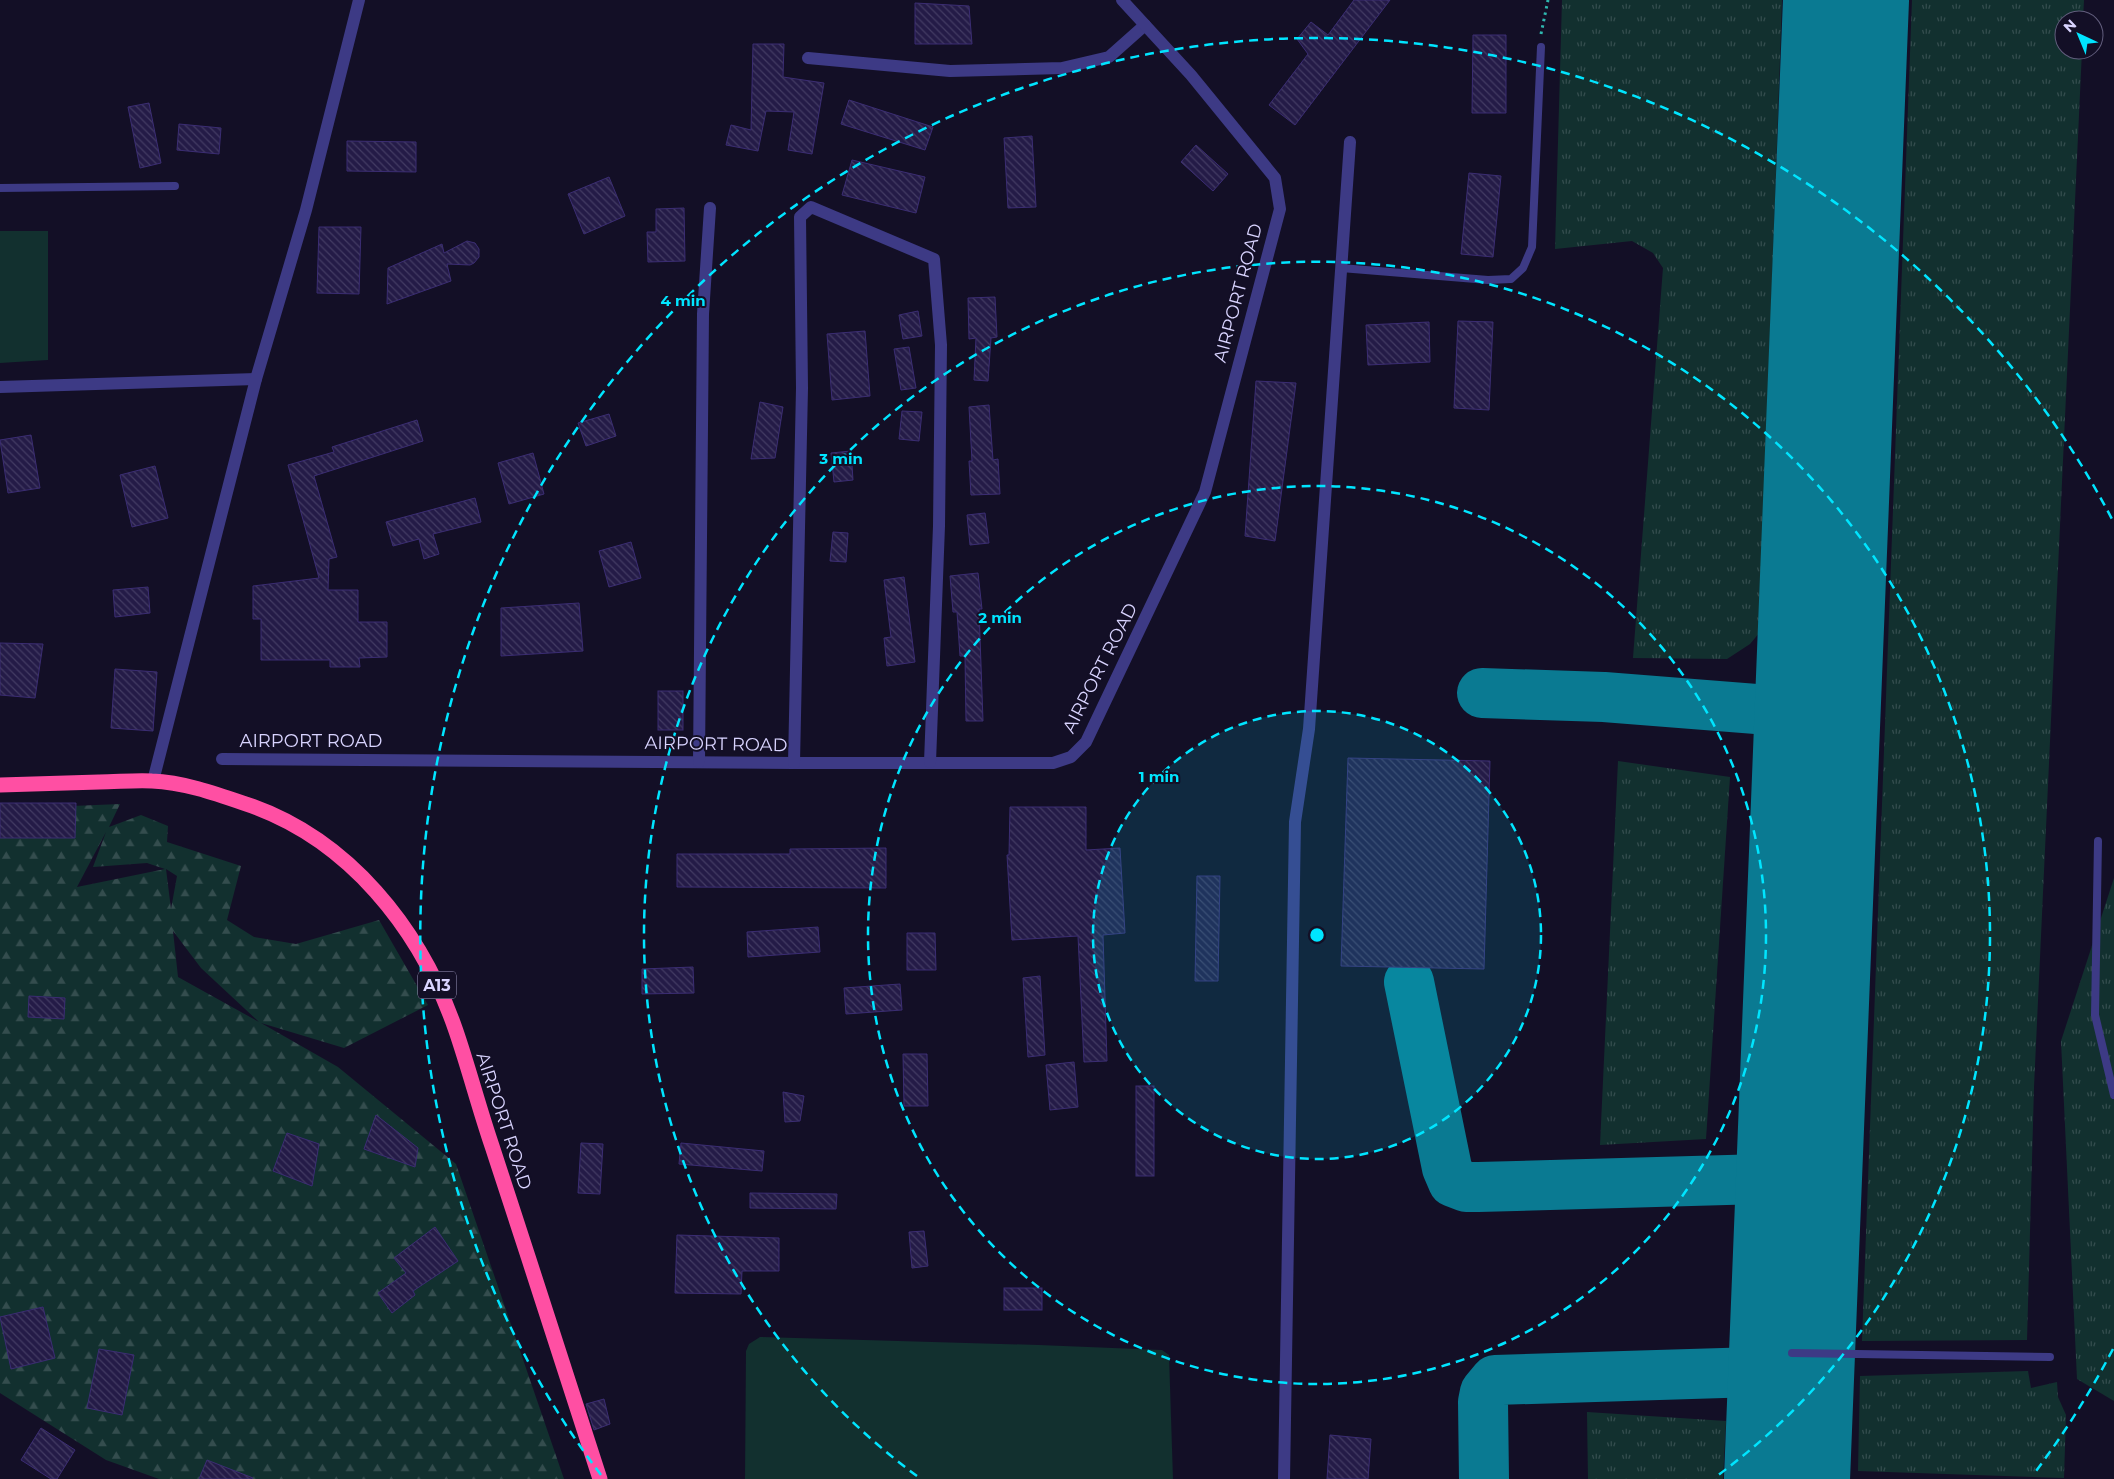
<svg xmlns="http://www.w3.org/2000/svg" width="2114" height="1479" viewBox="0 0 2114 1479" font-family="Montserrat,sans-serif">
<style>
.grass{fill:url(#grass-tufts)}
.forest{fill:url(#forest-firs);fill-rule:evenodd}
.park{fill:#12302f}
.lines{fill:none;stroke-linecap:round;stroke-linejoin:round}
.taxiway{stroke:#0a7a92;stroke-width:50}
.runway{stroke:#0a7a92;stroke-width:126}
.building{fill:url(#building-back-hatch);stroke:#3b2d73}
.path{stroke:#2fb8b0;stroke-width:3;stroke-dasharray:2.5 4;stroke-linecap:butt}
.lane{stroke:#3d3a85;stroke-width:8}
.street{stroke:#3d3a85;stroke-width:12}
.highway{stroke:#ff4fa3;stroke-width:15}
.ring{fill:none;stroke:#00e5ff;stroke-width:2.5;stroke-dasharray:9 6}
.labels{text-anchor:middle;stroke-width:4;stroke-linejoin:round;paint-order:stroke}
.shield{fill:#130f26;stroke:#9e99be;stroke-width:1}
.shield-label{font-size:16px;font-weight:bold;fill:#d9d4ff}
.street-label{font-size:18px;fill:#d9d4ff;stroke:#130f26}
.centre{fill:#00e5ff;stroke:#130f26;stroke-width:2.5}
.ring-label{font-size:15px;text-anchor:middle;font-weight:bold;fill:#00e5ff;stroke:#130f26;stroke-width:4;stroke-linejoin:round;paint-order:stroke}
</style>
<defs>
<pattern id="grass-tufts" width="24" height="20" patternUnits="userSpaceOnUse" patternTransform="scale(1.25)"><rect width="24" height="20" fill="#12302f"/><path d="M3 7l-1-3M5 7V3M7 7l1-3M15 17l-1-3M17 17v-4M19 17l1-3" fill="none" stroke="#344d4e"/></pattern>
<pattern id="forest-firs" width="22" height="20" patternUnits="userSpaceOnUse" patternTransform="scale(1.25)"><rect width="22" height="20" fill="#12302f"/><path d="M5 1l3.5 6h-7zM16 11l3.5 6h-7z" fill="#344d4e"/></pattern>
<pattern id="building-back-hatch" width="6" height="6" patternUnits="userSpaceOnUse" patternTransform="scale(1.25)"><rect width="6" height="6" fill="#241b47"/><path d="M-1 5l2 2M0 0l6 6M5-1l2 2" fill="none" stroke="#433b63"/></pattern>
</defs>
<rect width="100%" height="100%" fill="#130f26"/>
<g class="grass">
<path d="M1562,0H1782L1760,632L1750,644L1727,659L1633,658L1663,268L1653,253L1632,241L1555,249Z"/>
<path d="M1912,0H2084L2083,20H2064V50H2082L2034,1087L2027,1340L1862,1341Z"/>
<path d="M1618,761L1730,777L1706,1139L1600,1145Z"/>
<path d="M2114,878V1401L2077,1379L2061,1041Z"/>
<path d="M2028,1371L2031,1388L2057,1382L2058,1397L2066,1415L2064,1478L1858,1471L1860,1376Z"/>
<path d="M1587,1412L1726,1421L1723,1479H1588Z"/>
</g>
<path class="forest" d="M120,804L109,827L141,815L168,826L167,842L241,866L227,920L254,937L296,944L379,920L428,1005L344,1048L261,1023L338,1067L456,1164L564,1479H159L106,1460L0,1393V809ZM106,832L93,867L147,863L165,869L77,887ZM166,869L177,876L171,909ZM173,931L201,968L259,1022L178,977Z"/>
<g class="park">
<path d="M0,231H48V360L0,363Z"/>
<path d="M760,1337L1039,1345L1162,1350L1169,1355L1173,1479H745L746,1351L749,1344Z"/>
</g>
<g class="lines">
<g class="taxiway">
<path d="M1482,693L1604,697L1794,712L1804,715L1816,732"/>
<path d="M1409,982L1447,1168L1453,1182L1466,1187H1478L1799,1178"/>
<path d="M1484,1479L1483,1402L1485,1392L1495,1380L1791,1371"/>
</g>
<path class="runway" d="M1787,1479L1846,0"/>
</g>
<g class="building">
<path d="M1354,0H1390L1295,125L1269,105L1308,54L1297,39L1311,22L1328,35Z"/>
<path d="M915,3L969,6L972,44H915Z"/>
<path d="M1473,35H1506V113H1472Z"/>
<path d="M753,44H784L783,77L824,83L812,154L788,150L794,112L766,111L758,151L726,145L731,125L751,130Z"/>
<path d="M849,100L933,127L925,150L841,124Z"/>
<path d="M149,103L161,163L140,168L128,107Z"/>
<path d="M179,124L221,128L219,154L177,150Z"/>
<path d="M1032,136L1036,207L1008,208L1004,138Z"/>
<path d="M347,141L416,142V172L347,171Z"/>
<path d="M1196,145L1228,174L1213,191L1181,162Z"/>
<path d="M852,160L925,177L916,213L842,195Z"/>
<path d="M1469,173L1501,176L1493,257L1461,254Z"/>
<path d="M609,177L625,216L584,234L568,194Z"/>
<path d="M684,208L685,261L648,262L647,232H656V209Z"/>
<path d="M319,227H361L359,294L317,293Z"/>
<path d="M467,241L475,243L479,249V257L474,263L470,265L447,264L451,281L387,304L388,268L442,244L444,253Z"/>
<path d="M995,297L997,337L991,338L988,381L974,380L976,338L969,339L968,298Z"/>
<path d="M918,311L922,336L903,339L899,315Z"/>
<path d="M1458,321L1493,322L1489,410L1454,408Z"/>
<path d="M1429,322L1430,362L1368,365L1366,325Z"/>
<path d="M865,331L870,396L832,400L827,334Z"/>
<path d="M909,347L916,388L901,390L894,349Z"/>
<path d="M1256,381L1296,383L1275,541L1245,536Z"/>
<path d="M760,402L783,407L775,458L751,459Z"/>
<path d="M989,405L993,460L998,459L1000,494L971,495L969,461H972L969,407Z"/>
<path d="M902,411L922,412L919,441L899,439Z"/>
<path d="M609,414L616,436L586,446L578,423Z"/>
<path d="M417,420L423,441L314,476L337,557L329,559L328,590H358V622H387V657L359,658L360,667H330V660H261V619H253V586L319,578L288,465L334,452L332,447Z"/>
<path d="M31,435L40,488L8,493L0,440Z"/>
<path d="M851,451L853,480L834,482L831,453Z"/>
<path d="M533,453L544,494L509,504L498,463Z"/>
<path d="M155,466L168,518L132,527L120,475Z"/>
<path d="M475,498L481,522L433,534L439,554L424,559L419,539L393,546L386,522Z"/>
<path d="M985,513L989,543L970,545L967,515Z"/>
<path d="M833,532L848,533L846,562L830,561Z"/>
<path d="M631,542L641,578L609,587L599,551Z"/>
<path d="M978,573L982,609H979L983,721H966L965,656H960L957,612H953L950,576Z"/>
<path d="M904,577L915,662L887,666L884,638L891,637L884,580Z"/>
<path d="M148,587L150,613L115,617L113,590Z"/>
<path d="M579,603L583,651L501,656V608Z"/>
<path d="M0,643L43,644L35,698L0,695Z"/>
<path d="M115,669L157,672L153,731L111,728Z"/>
<rect x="658" y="691" width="25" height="39"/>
<path d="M1348,758L1490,761L1484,969L1341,966Z"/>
<path d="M0,803H76L75,838H0Z"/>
<path d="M1010,807H1086V850L1120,848L1125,933L1103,935L1107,1061L1084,1062L1078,936L1012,940L1007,855H1009Z"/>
<path d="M886,848V888L677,887V854H790V849Z"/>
<path d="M1197,876H1220L1218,981H1195Z"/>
<path d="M818,927L820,952L748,957L747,932Z"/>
<path d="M907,933H935L936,970H907Z"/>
<path d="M693,967L694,993L642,994V969Z"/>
<path d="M1040,976L1045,1055L1028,1057L1023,978Z"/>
<path d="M900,984L902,1010L846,1014L844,988Z"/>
<path d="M29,996L65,998L64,1019L28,1017Z"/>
<path d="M903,1054H927L928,1106H904Z"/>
<path d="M1074,1062L1078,1107L1050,1110L1046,1065Z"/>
<rect x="1136" y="1086" width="18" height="90"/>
<path d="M783,1092L804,1096L800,1121L785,1122Z"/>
<path d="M376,1115L418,1148L415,1167L364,1149Z"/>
<path d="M287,1133L319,1144L312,1186L273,1171Z"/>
<path d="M581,1143L603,1144L600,1194L578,1193Z"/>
<path d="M681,1143L764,1151L762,1171L679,1164Z"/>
<path d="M750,1193L837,1194L836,1209L750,1208Z"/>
<path d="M435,1227L458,1261L413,1291L415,1295L392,1313L378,1293L406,1273L394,1258Z"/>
<path d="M924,1231L928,1266L912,1268L909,1232Z"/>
<path d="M677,1235L779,1238V1271H742L741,1294L675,1293Z"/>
<rect x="1004" y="1288" width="38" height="22"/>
<path d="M43,1307L55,1358L11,1369L0,1317Z"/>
<path d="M99,1349L134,1355L122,1415L87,1408Z"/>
<path d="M604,1399L610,1424L594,1430L586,1404Z"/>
<path d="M41,1428L75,1450L57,1479H51L21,1460Z"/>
<path d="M1330,1435L1371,1439L1368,1479H1327Z"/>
<path d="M207,1460L253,1478L252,1479H199Z"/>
</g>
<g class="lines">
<path class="path" d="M1541,34L1548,0"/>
<g class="lane">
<path d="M0,188L175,186"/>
<path d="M1341,268L1488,280L1511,279L1523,268L1532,247L1541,47"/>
<path d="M2098,841L2095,1015L2114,1095"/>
<path d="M1792,1353L2050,1357"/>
</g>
<g class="street">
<path d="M808,58L950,71L1062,68L1109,57L1145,25"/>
<path d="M0,387L256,379"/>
<path d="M222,759L794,763H1053L1071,757L1086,742L1205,492L1280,209L1275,178L1191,75L1122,0"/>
<path d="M699,762L703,314L710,208"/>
<path d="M794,763L802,388L800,217L811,207L934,259L941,345L939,526L930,762"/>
<path d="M153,781L256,379L306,210L359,0"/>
<path d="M1284,1479L1295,822L1309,729L1350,142"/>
</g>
<path class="highway" d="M0,785C33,784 66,783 99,782C117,782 134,780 152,781C182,782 214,793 243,803C348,837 421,929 456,1031C469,1069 479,1108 492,1146C528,1257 565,1368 600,1479"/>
</g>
<circle cx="1317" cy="935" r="224" fill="#00e5ff" fill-opacity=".12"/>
<g class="ring">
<circle cx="1317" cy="935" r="224"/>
<circle cx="1317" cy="935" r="449"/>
<path d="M917 1476A673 673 0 1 1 1717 1476"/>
<path d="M2113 1349A897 897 0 0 1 2033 1475M601 1475A897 897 0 1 1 2113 521"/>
</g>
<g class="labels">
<rect class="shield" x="418" y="971.5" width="38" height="27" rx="4"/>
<g class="shield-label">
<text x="437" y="991">A13</text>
</g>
<g class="street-label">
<text transform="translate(1238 293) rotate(-75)" y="6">AIRPORT ROAD</text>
<text transform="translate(1100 668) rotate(-63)" y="6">AIRPORT ROAD</text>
<text x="311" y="747">AIRPORT ROAD</text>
<text transform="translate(716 744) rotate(1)" y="6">AIRPORT ROAD</text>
<text transform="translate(504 1121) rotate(72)" y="6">AIRPORT ROAD</text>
</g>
</g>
<circle cx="1317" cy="935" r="8" class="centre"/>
<g class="ring-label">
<text x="683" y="306">4 min</text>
<text x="841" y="464">3 min</text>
<text x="1000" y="623">2 min</text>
<text x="1159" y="782">1 min</text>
</g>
<g transform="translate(2079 35) rotate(316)"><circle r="24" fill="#130f26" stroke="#625e7d"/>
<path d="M0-4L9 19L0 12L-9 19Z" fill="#00e5ff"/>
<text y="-8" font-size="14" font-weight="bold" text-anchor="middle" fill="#d9d4ff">N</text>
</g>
</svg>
